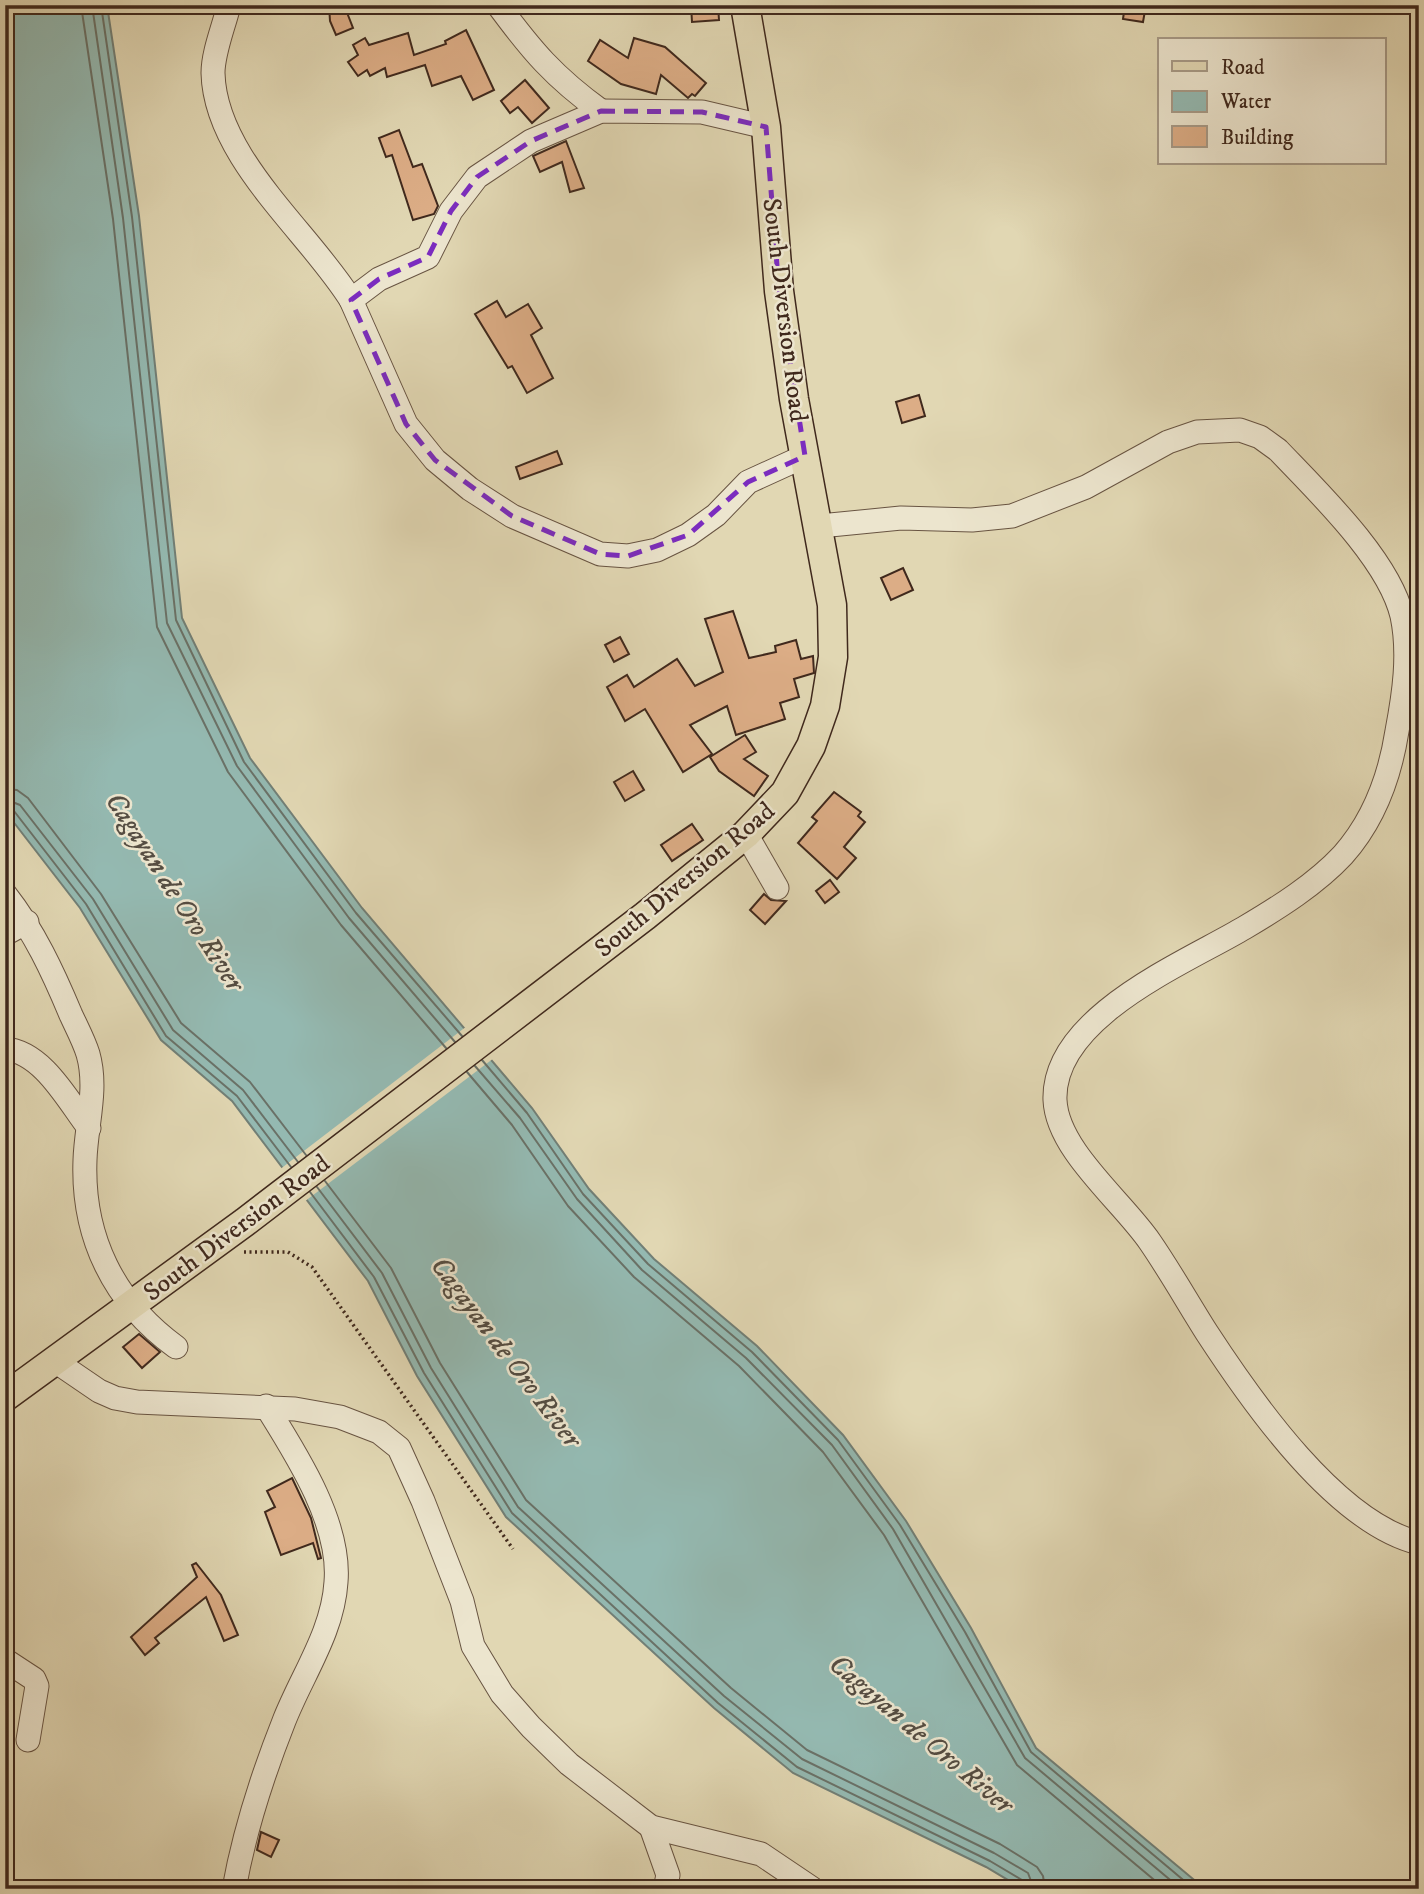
<svg xmlns="http://www.w3.org/2000/svg" width="1424" height="1894" viewBox="0 0 1424 1894" font-family="'IM FELL DW Pica',serif">
<style>
.water{fill:#94b9b1;stroke:#727f76;stroke-width:2}
.pier{fill:#e1d7b3}
.lines{fill:none;stroke-linecap:round;stroke-linejoin:round}
.shore{stroke:#6a7167;stroke-width:2}
.building{fill:#dcad86;stroke:#40291d;stroke-width:2}
.minor-casing{stroke:#685442;stroke-width:25}
.major-casing{stroke:#40291d;stroke-width:31}
.path{stroke:#40291d;stroke-width:3.5;stroke-dasharray:2 3.5;stroke-linecap:butt}
.minor{stroke:#ece5ce;stroke-width:23}
.major{stroke:#e1d7b3;stroke-width:28}
.marked{fill:none;stroke:#7b2cbf;stroke-width:5;stroke-dasharray:14 9;stroke-linejoin:round}
.labels{text-anchor:middle;stroke-width:5;stroke-linejoin:round;paint-order:stroke}
.street-label{font-size:26px;fill:#40291d;stroke:#ece5ce}
.water-label{font-size:28px;font-style:italic;fill:#554d42;stroke:#ece5ce}
</style>
<rect width="100%" height="100%" fill="#e1d7b3"/>
<filter id="stains"><feTurbulence type="fractalNoise" baseFrequency=".00286" numOctaves="4"/><feColorMatrix values="0 0 0 0 .2 0 0 0 0 .09 0 0 0 0 .02 0 0 0 .5 -.17"/></filter>
<radialGradient id="worn" r=".72"><stop offset=".6" stop-color="#630" stop-opacity="0"/><stop offset="1" stop-color="#630" stop-opacity=".3"/></radialGradient>
<path class="water" d="M5,5H107L139,216L182,618L250,758L362,908L532,1108L589,1189L654,1259L757,1346L843,1435L906,1521L971,1628L1036,1748L1205,1889H1023L986,1867L793,1773L714,1708L506,1517L417,1376L368,1281L232,1101L161,1040L80,908L5,811Z"/>
<path class="pier" d="M467,1026L494,1058L304,1202L279,1170Z"/>
<g class="lines">
<g class="shore">
<path d="M81,5L113,219L157,627L228,772L341,925L446,1048"/>
<path d="M92,5L123,218L167,623L237,766L349,918L455,1042"/>
<path d="M101,5L132,217L176,620L244,762L356,913L462,1036"/>
<path d="M5,789L17,790L28,798L101,894L181,1023L250,1082L306,1155"/>
<path d="M5,799L20,805L93,899L173,1030L243,1090L298,1162"/>
<path d="M5,808L14,811L86,904L166,1036L237,1096L291,1167"/>
<path d="M482,1060L527,1113L583,1194L648,1264L752,1352L838,1440L900,1525L965,1632L1031,1752L1194,1889"/>
<path d="M475,1066L520,1118L577,1199L642,1270L746,1358L832,1445L893,1529L1025,1758L1181,1889"/>
<path d="M467,1072L512,1125L568,1206L634,1277L739,1366L823,1452L884,1535L1017,1765L1165,1889"/>
<path d="M325,1181L391,1268L440,1363L526,1500L731,1688L807,1750L1000,1844L1037,1867L1043,1876L1045,1889"/>
<path d="M317,1187L382,1273L431,1368L518,1507L724,1696L802,1759L994,1853L1028,1873L1034,1889"/>
<path d="M310,1192L374,1277L424,1373L512,1513L718,1703L797,1767L990,1861L1022,1880L1025,1889"/>
</g>
</g>
<g class="building">
<path d="M329,5H344L353,28L336,35L330,21Z"/>
<path d="M691,5H718L719,20L692,22Z"/>
<path d="M1125,5H1146L1143,22L1123,19Z"/>
<path d="M466,30L494,90L473,100L461,76L432,86L425,65L387,77L385,68L370,76L367,70L358,76L348,62L358,55L353,45L365,38L369,45L408,33L414,55L446,44L445,41Z"/>
<path d="M634,38L665,47L706,83L695,96L692,94L688,98L661,75L656,94L621,84L588,61L600,40L628,58Z"/>
<path d="M525,80L549,108L532,123L518,107L510,113L501,101Z"/>
<path d="M399,130L413,167L422,164L438,206L434,214L413,220L392,155L386,157L379,138Z"/>
<path d="M566,141L584,188L570,192L562,162L540,172L533,156Z"/>
<path d="M497,301L506,317L528,304L542,328L531,335L553,378L527,393L512,366L508,368L475,314Z"/>
<path d="M919,395L925,416L902,423L896,402Z"/>
<path d="M557,451L562,464L520,479L516,467Z"/>
<path d="M903,568L913,590L891,600L881,578Z"/>
<path d="M733,611L749,658L776,652L775,646L796,640L801,659L813,656L814,673L794,679L799,697L780,703L785,719L736,735L727,706L690,725L712,754L683,772L645,709L625,721L607,687L627,675L634,687L677,659L695,686L723,672L705,619Z"/>
<path d="M620,637L629,654L614,662L605,645Z"/>
<path d="M745,735L756,752L744,759L768,776L754,796L719,771L710,757Z"/>
<path d="M633,771L644,790L625,801L614,782Z"/>
<path d="M834,792L861,812L858,816L865,822L844,847L856,858L837,879L798,843L817,821L812,817Z"/>
<path d="M692,824L703,840L672,861L661,845Z"/>
<path d="M830,880L839,892L825,903L816,891Z"/>
<path d="M764,894L771,900L786,901L765,924L750,910Z"/>
<path d="M139,1334L160,1352L142,1368L123,1347Z"/>
<path d="M292,1478L311,1518L321,1558L318,1559L313,1543L281,1555L265,1512L275,1507L267,1491Z"/>
<path d="M196,1563L221,1595L238,1635L224,1641L206,1597L155,1638L159,1643L145,1655L131,1637L197,1577L192,1565Z"/>
<path d="M261,1832L279,1840L271,1857L257,1850Z"/>
</g>
<g class="lines">
<defs>
<g id="minor">
<path d="M229,5C224,26 213,52 213,73C215,158 309,232 351,300L379,279L428,257L451,211L477,177L531,141L601,111L702,112L766,127"/>
<path d="M498,5C532,51 554,77 601,111"/>
<path d="M351,300L406,424L435,460L470,489L512,516L600,554L628,556L657,550L688,535L716,515L748,482L805,456"/>
<path d="M820,526L901,518L972,520L1012,516L1086,487L1168,442L1197,432L1240,430L1260,437L1278,450C1318,492 1389,560 1402,616C1410,654 1404,694 1397,731C1390,776 1374,820 1343,855C1316,884 1278,908 1244,928C1185,963 1052,1017 1055,1100C1057,1150 1122,1201 1150,1242C1170,1271 1188,1303 1207,1333C1252,1402 1336,1523 1419,1543"/>
<path d="M746,834L777,888"/>
<path d="M5,894C34,931 53,972 71,1015C77,1028 84,1041 88,1054C98,1089 86,1125 85,1160C82,1237 114,1302 176,1347"/>
<path d="M5,934L27,922"/>
<path d="M5,1049C43,1052 68,1101 89,1128"/>
<path d="M55,1361L99,1391L115,1398L137,1402L295,1409L340,1417L379,1432L399,1448L423,1501L462,1601L473,1646L502,1694L531,1727L569,1764L651,1827L761,1854L813,1889"/>
<path d="M5,1660L34,1679L37,1686L28,1740"/>
<path d="M651,1827L668,1875L665,1889"/>
<path d="M234,1889C244,1833 263,1774 284,1721C302,1675 333,1632 336,1582C341,1523 296,1454 266,1406"/>
</g>
<path id="major" d="M5,1397L245,1222L645,916L746,834L785,793L811,746L825,706L833,657L832,605L794,399L779,291L766,127L745,5"/>
</defs>
<use href="#minor" class="minor-casing"/>
<use href="#major" class="major-casing"/>
<path class="path" d="M244,1252H288L312,1267L513,1549"/>
<use href="#minor" class="minor"/>
<use href="#major" class="major"/>
</g>
<path class="marked" d="M601,111L702,112L766,127L779,291L805,456L748,482L688,535L628,556L600,554L512,516L435,460L406,424L351,300L379,279L428,257L451,211L477,177L531,141Z"/>
<g class="labels">
<g class="street-label">
<text transform="translate(786 310) rotate(83)" y="9">South Diversion Road</text>
<text transform="translate(684 879) rotate(-40)" y="9">South Diversion Road</text>
<text transform="translate(236 1227) rotate(-37)" y="9">South Diversion Road</text>
</g>
<g class="water-label">
<text transform="translate(176 891) rotate(57)" y="10">Cagayan de Oro River</text>
<text transform="translate(507 1351) rotate(53)" y="10">Cagayan de Oro River</text>
<text transform="translate(922 1733) rotate(40)" y="10">Cagayan de Oro River</text>
</g>
</g>
<rect width="1424" height="1894" fill="none" stroke="#e1d7b3" stroke-width="28"/>
<rect x="7" y="7" width="1410" height="1880" fill="none" stroke="#40291d" stroke-width="3.5"/>
<rect x="14" y="14" width="1396" height="1866" fill="none" stroke="#40291d" stroke-width="2"/>
<rect x="1158" y="38" width="228" height="126" fill="#ece5ce" stroke="#a79a87" stroke-width="2"/>
<rect x="1172" y="61" width="35" height="10" fill="#e1d7b3" stroke="#a79a87" stroke-width="2"/>
<text x="1221" y="74" font-size="21" fill="#40291d">Road</text>
<rect x="1172" y="91" width="35" height="21" fill="#94b9b1" stroke="#a79a87" stroke-width="2"/>
<text x="1221" y="108" font-size="21" fill="#40291d">Water</text>
<rect x="1172" y="126" width="35" height="21" fill="#dcad86" stroke="#a79a87" stroke-width="2"/>
<text x="1221" y="144" font-size="21" fill="#40291d">Building</text>
<rect width="100%" height="100%" filter="url(#stains)"/>
<rect width="100%" height="100%" fill="url(#worn)"/>
</svg>
